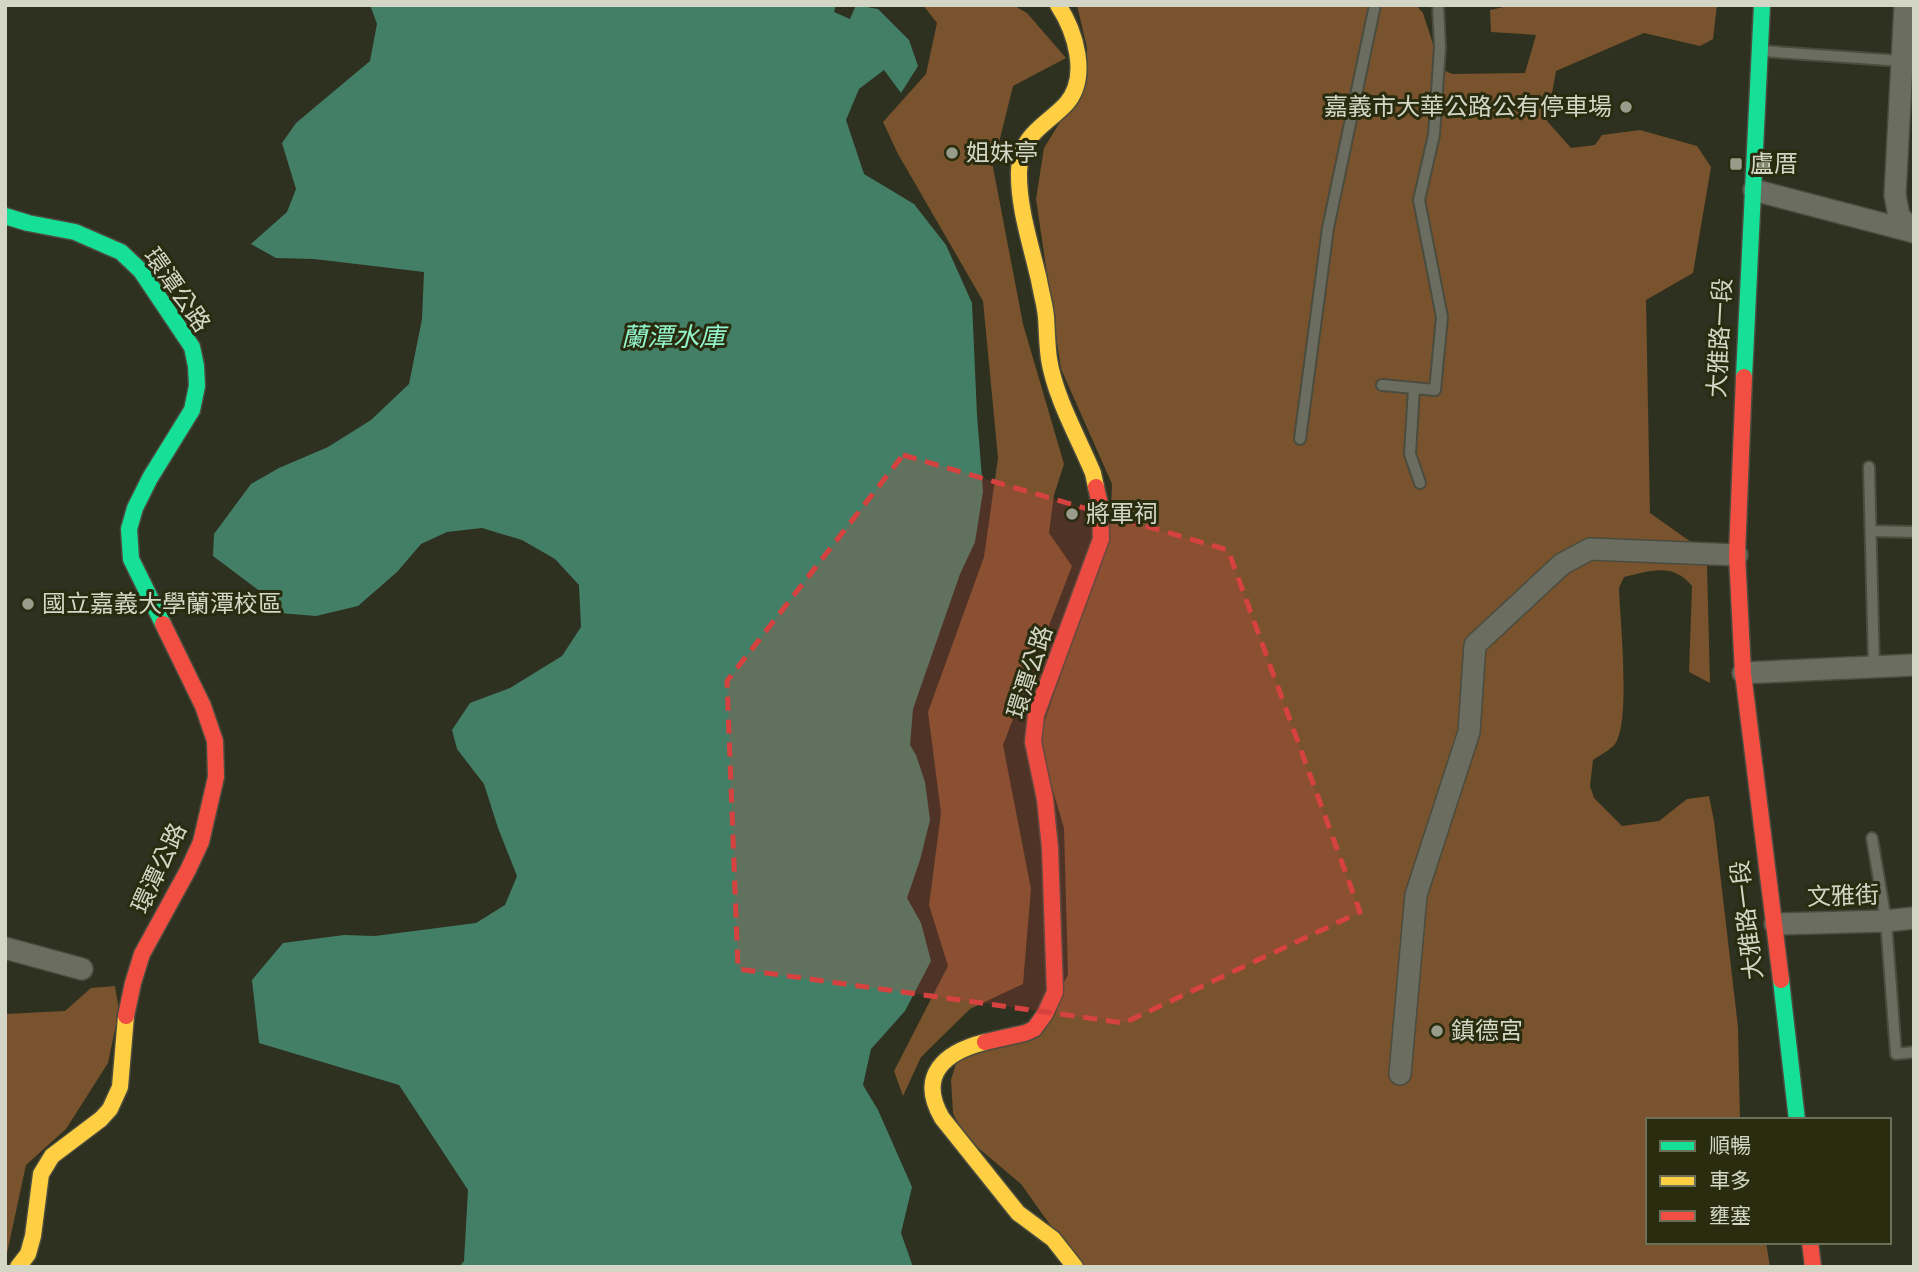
<svg xmlns="http://www.w3.org/2000/svg" width="1919" height="1272" viewBox="0 0 1919 1272" font-family="'Fira Sans Condensed','Noto Sans TC',sans-serif">
<style>
.forest{fill:#78532d}
.water{fill:#437f66}
.lines{fill:none;stroke-linecap:round;stroke-linejoin:round}
.lane-casing{stroke:#4b4c3e;stroke-width:14}
.street-casing{stroke:#4b4c3e;stroke-width:24}
.fast-casing{stroke:#4b4c3e;stroke-width:19}
.slow-casing{stroke:#4b4c3e;stroke-width:19}
.jam-casing{stroke:#4b4c3e;stroke-width:19}
.lane{stroke:#6b6d61;stroke-width:10}
.street{stroke:#6b6d61;stroke-width:21}
.fast{stroke:#16e098;stroke-width:16}
.slow{stroke:#ffcf43;stroke-width:16}
.jam{stroke:#f24e42;stroke-width:16}
.marked{fill:#d64240;fill-opacity:0.2;stroke:#d64240;stroke-width:5;stroke-dasharray:14 9;stroke-linejoin:round}
.poi-dot{fill:#999c8b;stroke:#292c0f;stroke-width:2.5}
.labels{text-anchor:middle;stroke-width:6;stroke-linejoin:round;paint-order:stroke}
.poi-label{font-size:24px;fill:#d3d6c5;stroke:#292c0f;text-anchor:start}
.street-label{font-size:24px;fill:#d3d6c5;stroke:#292c0f}
.water-label{font-size:26px;font-style:italic;fill:#91f4cb;stroke:#292c0f}
</style>
<rect width="100%" height="100%" fill="#2e3020"/>
<g class="forest">
<path d="M923,5H1013L1027,13L1066,58L1013,86L993,167L1023,324L1064,464L1054,495L1049,533L1072,566L1003,745L1031,889L1023,984L970,1009L921,1057L903,1096L894,1071L948,966L929,905L941,813L928,712L984,557L998,458L983,301L898,154L883,122L926,74L937,23Z"/>
<path d="M1077,5H1416L1423,13L1441,69L1452,74L1525,73L1536,35L1491,32L1490,10L1513,5H1717L1713,39L1700,46L1644,33L1556,71L1547,121L1571,148L1595,145L1602,135L1640,130L1697,146L1711,167L1693,273L1646,300L1650,513L1691,542L1707,566L1710,683L1689,672L1692,586C1673,562 1650,571 1624,577L1619,588C1620,619 1631,722 1615,744C1610,750 1600,755 1593,760L1590,786L1594,798L1622,826L1659,821L1687,799L1709,796L1714,821L1738,1027L1740,1120H1648V1242H1766L1770,1267H1067L1051,1226L1021,1184L963,1135L953,1113L951,1080L958,1057L1032,1037L1068,975L1064,828L1038,740L1110,533L1112,484L1061,369L1036,199L1044,148L1084,83L1087,48Z"/>
<path d="M115,986L119,1010L108,1063L66,1129L26,1165L7,1253L5,1255V1014L65,1011L91,988Z"/>
</g>
<path class="water" d="M370,5H836L834,12L850,19L856,5L878,9L909,40L918,66L901,93L884,70L859,89L846,120L864,174L914,204L946,245L972,303L977,415L983,491L975,542L960,574L913,709L910,745L916,755L925,782L930,820L920,860L907,898L921,923L931,961L905,1011L871,1049L863,1085L878,1110L912,1187L901,1233L913,1267H459L464,1261L468,1190L399,1085L259,1043L252,980L283,943L344,935L375,936L476,923L505,905L517,876L498,828L484,784L457,749L452,730L470,703L510,688L562,656L581,627L579,585L555,559L522,540L482,528L447,532L421,544L397,572L358,606L316,616L279,613L265,595L213,556L214,534L251,484L279,468L328,447L371,420L409,384L422,319L424,272L314,259L276,258L251,244L287,212L296,189L282,143L296,123L370,61L377,24Z"/>
<g class="lines">
<defs>
<g id="lane">
<path d="M1762,51L1902,61"/>
<path d="M1382,385L1435,390L1442,317L1419,200L1434,135L1440,47L1438,5"/>
<path d="M1414,388L1410,454L1420,483"/>
<path d="M1300,439L1328,228L1375,5"/>
<path d="M1869,467L1874,667"/>
<path d="M1871,531L1914,532"/>
<path d="M1872,838L1886,921L1896,1054L1914,1052"/>
</g>
<g id="street">
<path d="M1905,5L1895,195L1899,216L1914,232"/>
<path d="M1754,190L1914,232"/>
<path d="M1743,673L1914,665"/>
<path d="M1775,924L1886,921L1914,918"/>
<path d="M5,948L82,969"/>
<path d="M1400,1074L1416,895L1469,732L1475,645L1562,564L1590,549L1737,555"/>
</g>
<g id="fast">
<path d="M5,216L28,223L75,232L121,252L141,271L192,347L196,366L197,386L192,410L150,478L135,508L129,529L131,559L163,624"/>
<path d="M1744,377L1762,5"/>
<path d="M1781,980L1797,1120"/>
</g>
<g id="slow">
<path d="M1058,5C1075,31 1090,77 1066,104C1043,128 1021,133 1019,171C1018,207 1031,245 1039,280C1041,292 1045,305 1046,317C1047,331 1047,345 1049,359C1055,397 1078,437 1093,473L1096,487"/>
<path d="M985,1042C945,1052 917,1075 942,1118L1018,1213L1053,1239L1075,1267"/>
<path d="M18,1267L28,1254L33,1236L41,1174L52,1156L101,1119L110,1109L120,1087L126,1016"/>
</g>
<g id="jam">
<path d="M1744,377L1737,555L1743,673L1781,980"/>
<path d="M126,1016L133,983L142,954L188,870L201,842L216,777L215,741L203,706L163,624"/>
<path d="M985,1042L1025,1033L1034,1029L1045,1014L1055,992L1050,848L1045,799L1033,742L1036,715L1101,539L1100,504L1096,487"/>
<path d="M1810,1242L1813,1267"/>
</g>
</defs>
<use href="#lane" class="lane-casing"/>
<use href="#street" class="street-casing"/>
<use href="#fast" class="fast-casing"/>
<use href="#slow" class="slow-casing"/>
<use href="#jam" class="jam-casing"/>
<use href="#lane" class="lane"/>
<use href="#street" class="street"/>
<use href="#fast" class="fast"/>
<use href="#slow" class="slow"/>
<use href="#jam" class="jam"/>
</g>
<path class="marked" d="M903,455L1228,550L1360,912L1124,1023L738,969L727,681Z"/>
<g class="poi-dot">
<circle cx="1626" cy="107" r="7"/>
<circle cx="952" cy="153" r="7"/>
<rect x="1729" y="157" width="14" height="14" rx="3.5"/>
<circle cx="1072" cy="514" r="7"/>
<circle cx="28" cy="604" r="7"/>
<circle cx="1437" cy="1031" r="7"/>
</g>
<g class="labels">
<g class="poi-label">
<text x="1612" y="115" text-anchor="end">嘉義市大華公路公有停車場</text>
<text x="966" y="161">姐妹亭</text>
<text x="1750" y="172">盧厝</text>
<text x="1086" y="522">將軍祠</text>
<text x="42" y="612">國立嘉義大學蘭潭校區</text>
<text x="1451" y="1039">鎮德宮</text>
</g>
<g class="street-label">
<text transform="translate(177 290) rotate(55)" y="8">環潭公路</text>
<text transform="translate(1720 338) rotate(-87)" y="8">大雅路一段</text>
<text transform="translate(1030 672) rotate(-72)" y="8">環潭公路</text>
<text transform="translate(159 868) rotate(-65)" y="8">環潭公路</text>
<text transform="translate(1843 896) rotate(-2)" y="8">文雅街</text>
<text transform="translate(1747 920) rotate(-97)" y="8">大雅路一段</text>
</g>
<g class="water-label">
<text x="673" y="346">蘭潭水庫</text>
</g>
</g>
<rect width="1919" height="1272" fill="none" stroke="#d3d6c5" stroke-width="14"/>
<rect x="1646" y="1118" width="245" height="126" fill="#292c0f" stroke="#6d7058" stroke-width="2"/>
<rect x="1660" y="1141" width="35" height="10" fill="#16e098" stroke="#6d7058" stroke-width="2"/>
<text x="1709" y="1153" font-size="21" fill="#d3d6c5">順暢</text>
<rect x="1660" y="1176" width="35" height="10" fill="#ffcf43" stroke="#6d7058" stroke-width="2"/>
<text x="1709" y="1188" font-size="21" fill="#d3d6c5">車多</text>
<rect x="1660" y="1211" width="35" height="10" fill="#f24e42" stroke="#6d7058" stroke-width="2"/>
<text x="1709" y="1223" font-size="21" fill="#d3d6c5">壅塞</text>
</svg>
